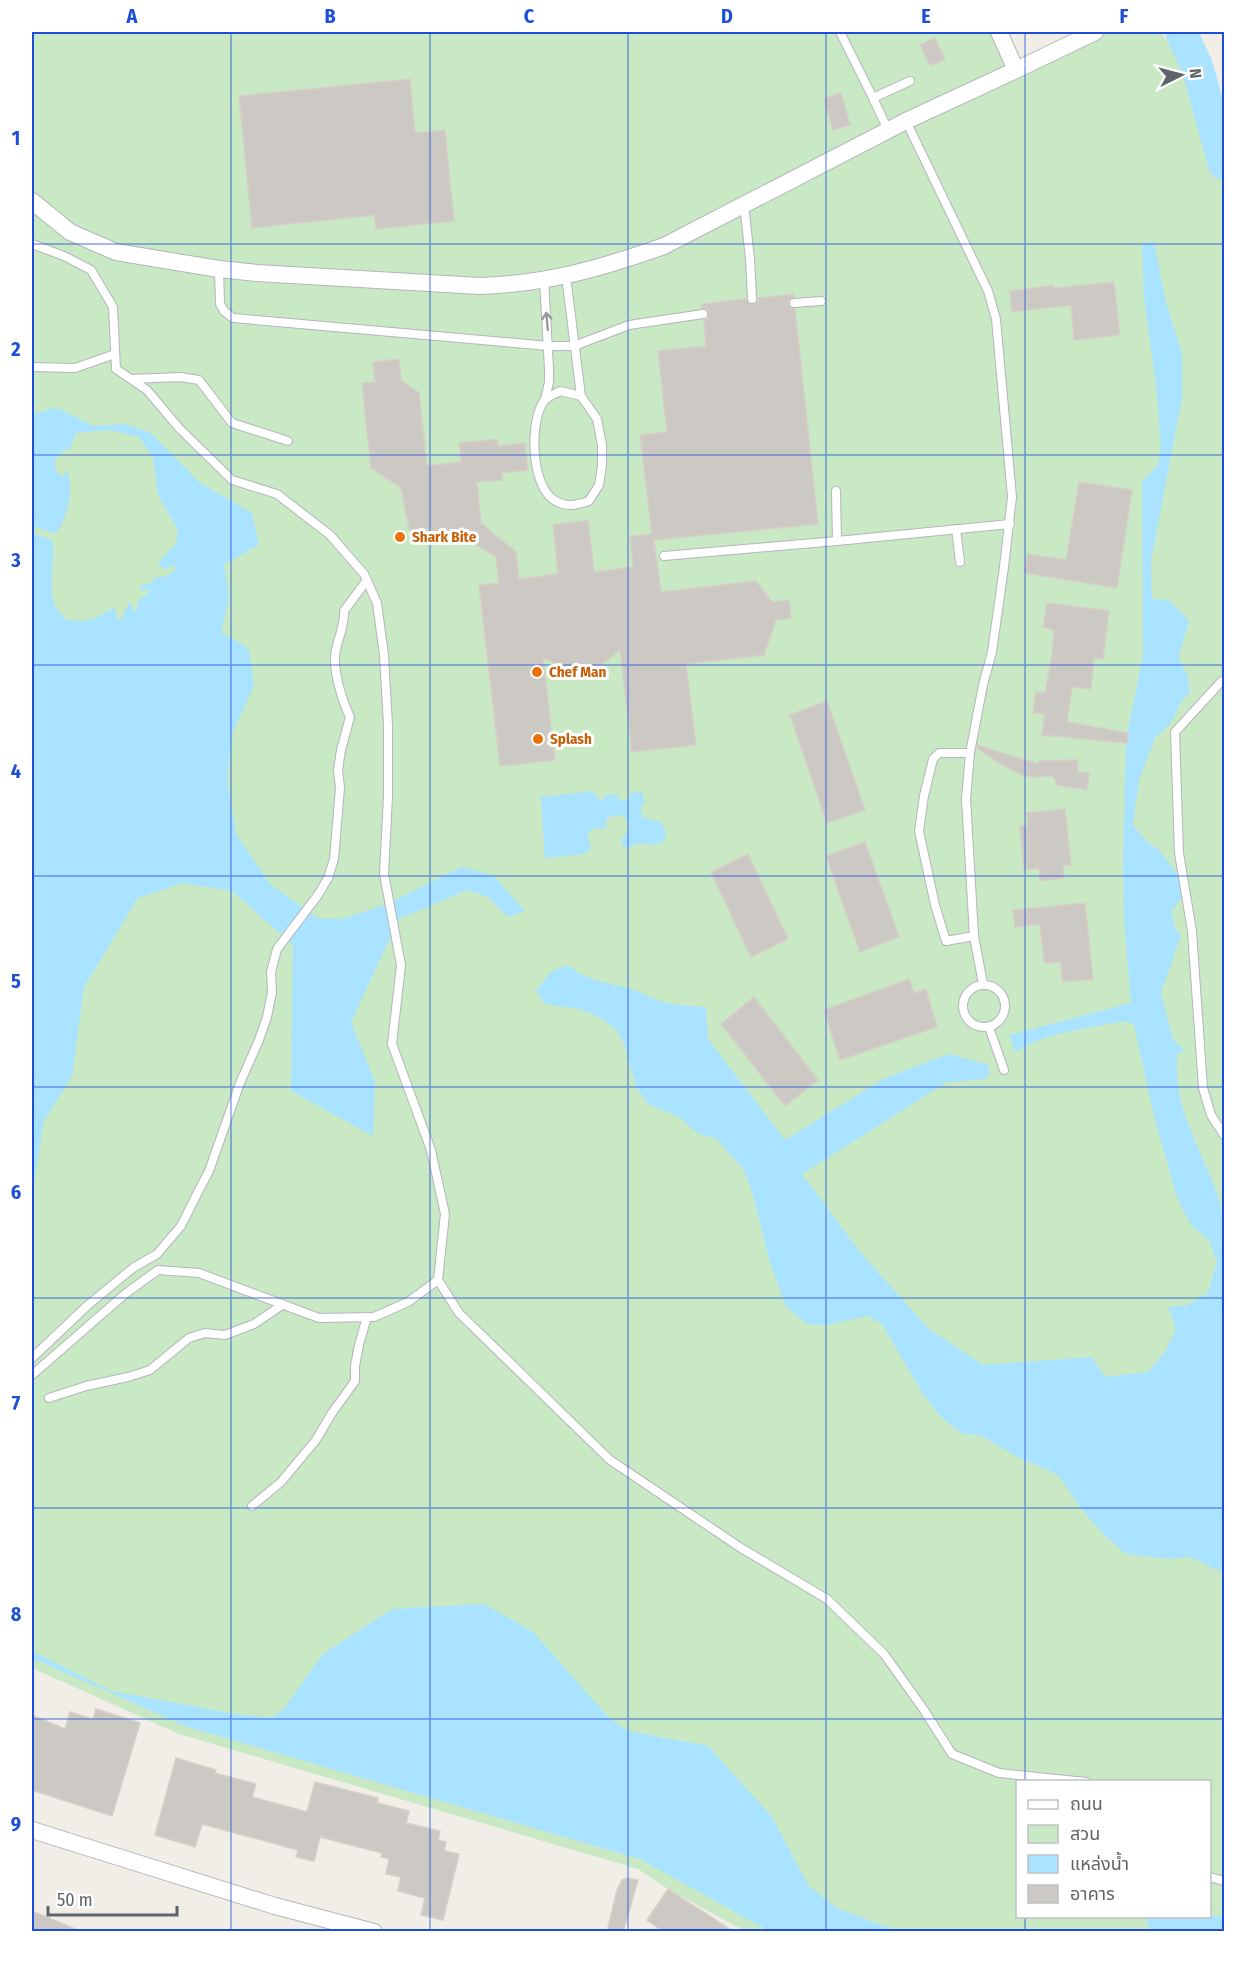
<svg xmlns="http://www.w3.org/2000/svg" width="1256" height="1963" viewBox="0 0 1256 1963" font-family="'Fira Sans Condensed','Noto Sans Thai',sans-serif">
<style>
.green{fill:#c8e9c4;fill-rule:evenodd}
.water{fill:#aae3ff}
.lines{fill:none;stroke-linecap:round;stroke-linejoin:round}
.river{stroke:#aae3ff;stroke-width:32}
.building{fill:#ccc9c5;stroke:#d6cfc6;stroke-width:1.5}
.service-casing{stroke:#b3b6ba;stroke-width:10}
.minor-casing{stroke:#b3b6ba;stroke-width:18}
.service{stroke:#fff;stroke-width:8}
.minor{stroke:#fff;stroke-width:16}
.oneway{stroke:#979a9d}
.grid{fill:none;stroke:#1d4ed8;stroke-width:1.5;stroke-opacity:0.55}
.food-dot{fill:#e8710a;stroke:#fff;stroke-width:2}
.labels{text-anchor:middle;stroke-width:6;stroke-linejoin:round;paint-order:stroke}
.food-label{font-size:15px;font-weight:bold;fill:#c56008;stroke:#fff;text-anchor:start}
.neatline{fill:none;stroke:#1d4ed8;stroke-width:2}
.grid-label{font-size:20px;text-anchor:middle;font-weight:bold;fill:#1d4ed8}
</style>
<rect width="100%" height="100%" fill="#f1eee8"/>
<path class="green" d="M32,32H999L1016,70L1095,32H1160L1224,110V1931H745L668,1889L638,1869L179,1734L32,1668ZM1018,1782H1210V1916H1018Z"/>
<g class="water">
<path d="M1154,242L1166,303L1182,353V398L1151,560L1152,599L1169,600L1189,621L1178,657L1188,677L1190,693L1183,699L1170,724L1155,738L1139,780L1133,825L1147,842L1160,851L1182,881L1183,896L1172,911L1174,927L1181,935L1161,993L1173,1039L1185,1051L1178,1053C1170,1105 1204,1152 1219,1200C1222,1209 1221,1219 1224,1227V1570L1214,1569L1198,1560L1187,1557L1170,1559L1126,1554L1103,1534L1080,1507L1059,1476L1044,1468L1017,1457L982,1436L961,1433L942,1418L923,1394L882,1324L867,1316L826,1325L807,1324L786,1306L770,1263L753,1195L744,1170L717,1139L697,1133L679,1117L648,1104L636,1087L625,1046L617,1030L601,1018L579,1009L545,1004L536,991L552,971L568,965C585,981 612,983 633,990C641,992 648,997 655,999C671,1006 690,1006 706,1007L708,1039L785,1140L885,1078L949,1054L988,1065L990,1073L985,1079L947,1082L802,1174L860,1252L929,1329L983,1365L1092,1357L1105,1377L1148,1372L1165,1352L1176,1329L1168,1307L1188,1305L1208,1293L1217,1262L1209,1240L1191,1225L1177,1197L1154,1116L1134,1025L1125,1021C1088,1028 1047,1032 1015,1052L1009,1035L1131,1003L1124,919L1123,858L1126,739L1143,656L1142,482L1158,465L1161,447L1156,385L1144,297L1142,244Z"/>
<path d="M53,408L62,410L93,426L125,424L151,433L200,483L252,513L259,545L224,564L229,598L221,632L249,649L254,685L232,734L227,778L236,834L270,884L317,918L343,919L387,904L462,867L494,876L525,911L508,917L488,897L467,890L399,919L351,1022L375,1082L373,1136L291,1091L293,945L232,891L182,883L138,898L84,987L72,1076L44,1121L32,1195V533L52,540C56,559 47,588 55,606C57,611 63,616 67,620C75,621 85,622 93,619C101,617 106,609 116,609L117,620H121L130,601L133,611L135,612L140,599L147,595L149,591L148,589L142,591L140,589L141,586L151,583L156,577H165L176,569L175,566L171,565L168,569L159,566L158,563L176,544L178,530L158,495L153,457L139,437L110,430L76,433L70,449C55,451 48,469 63,477L65,472H68C73,494 68,515 56,534L32,526V415Z"/>
<path d="M592,791L600,800H603L606,795L617,794V798L625,801L629,799L631,793L642,792L645,804L641,806L642,817C657,823 663,817 666,836L663,842L653,845L640,843L627,848L622,845V839L629,830V823L623,815L611,816L606,820V828L592,829L587,835L591,848L584,854L545,858L541,797Z"/>
<path d="M484,1604L533,1632L608,1717L628,1731L708,1746L772,1817L808,1885L837,1908L897,1931H769L640,1859L188,1727L32,1658V1651L111,1691L230,1713L270,1718L283,1710L323,1654L392,1609Z"/>
<path d="M1210,1915L1224,1917V1931H1155L1148,1926L1146,1917L1210,1916Z"/>
</g>
<g class="lines">
<path class="river" d="M1181,32L1197,66L1224,164"/>
</g>
<g class="building">
<path d="M935,38L945,59L930,66L920,45Z"/>
<path d="M410,79L415,133L445,130L454,221L376,229L374,215L252,228L239,96Z"/>
<path d="M841,93L850,125L833,130L824,98Z"/>
<path d="M1114,282L1120,335L1074,340L1071,305L1012,312L1010,291L1053,285V288Z"/>
<path d="M794,294V297L789,300L788,304L791,308L795,309L818,524L654,540L661,592L756,581L772,602L789,600L791,618L776,620L764,655L686,664L696,745L632,752L620,650L601,665L564,667L543,658L555,760L500,766L479,585L499,583L496,557L467,539L458,541H425L409,529L401,488L371,468L362,383L375,382L373,362L399,359L401,380L419,393L427,466L461,462L459,443L497,439L498,446L525,443L528,470L502,473V480L477,482L481,523L516,552L519,579L558,574L553,525L588,520L594,572L633,567L630,536L652,534L640,435L667,432L658,351L706,346L704,320L707,319L709,314L708,310L702,308V304L746,299L749,304L753,305L757,302L758,298Z"/>
<path d="M1079,482L1132,490L1117,588L1024,573L1027,554L1066,560Z"/>
<path d="M1047,603L1109,611L1103,659L1094,658L1091,689L1072,687L1067,722L1128,733L1127,743L1042,735L1045,714L1033,713L1036,692L1045,693L1052,655L1054,630L1043,627Z"/>
<path d="M827,701L865,810L827,823L790,715Z"/>
<path d="M978,745L1038,764L1039,761L1078,760L1077,771L1089,773L1087,790L1057,785L1053,776L1036,777L1022,775L1004,766L977,748Z"/>
<path d="M1065,809L1071,865L1063,866L1064,878L1040,881L1039,868L1024,870L1020,826L1028,825L1026,813Z"/>
<path d="M865,842L899,937L860,952L826,856Z"/>
<path d="M748,854L788,939L751,957L711,872Z"/>
<path d="M1085,903L1093,979L1063,982L1060,962L1044,963L1040,924L1015,927L1013,910Z"/>
<path d="M909,979L914,993L926,989L937,1027L840,1060L824,1010Z"/>
<path d="M754,997L818,1080L785,1106L721,1024Z"/>
<path d="M96,1709L140,1723L112,1816L32,1790V1715L65,1729L70,1712L93,1719Z"/>
<path d="M176,1758L216,1770L215,1773L256,1784L252,1797L307,1812L315,1782L378,1798L377,1803L409,1811L406,1823L440,1831L438,1840L446,1842L444,1851L459,1854L443,1920L421,1915L425,1898L398,1891L401,1877L386,1874L389,1859L381,1857L382,1853L320,1837L314,1861L296,1857L298,1850L202,1824L195,1847L155,1835Z"/>
<path d="M628,1878L638,1880L623,1932H607L617,1890L622,1880Z"/>
<path d="M668,1889L734,1932H664L647,1920Z"/>
<path d="M32,1911L80,1931V1932H32Z"/>
</g>
<g class="lines">
<defs>
<g id="service">
<path d="M840,32L873,98L910,81"/>
<path d="M873,98L888,130"/>
<path d="M906,121L988,291L996,319L1012,497L1004,567L992,652L983,685L970,753L966,799L974,936L983,984"/>
<path d="M744,204L750,259L752,299"/>
<path d="M32,244L64,256L91,270L113,307L116,369L147,390L179,428L232,480L277,494L330,535L364,574L377,603L384,655L388,725V796L384,874L401,965L392,1044L431,1150L445,1214L438,1280L459,1313L610,1460L741,1548L827,1599L884,1654L924,1710L952,1754L999,1773L1086,1782"/>
<path d="M219,269L220,304L224,311L233,318L549,346H574L629,325L703,314"/>
<path d="M566,276L581,396L597,419L602,445V466L599,485L589,501C576,505 567,508 554,500C531,486 529,421 544,401C547,397 555,394 560,391L581,396"/>
<path d="M544,279L549,369V382L545,400"/>
<path d="M794,303L821,301"/>
<path d="M32,367L75,368L115,354"/>
<path d="M132,379L180,377L199,380L232,423L288,441"/>
<path d="M836,491L837,541"/>
<path d="M956,529L960,562"/>
<path d="M664,556L837,541L1010,524"/>
<path d="M1224,680L1220,683L1175,732L1179,853L1192,931L1203,1088L1211,1115L1224,1135"/>
<path d="M970,753H939L933,759L924,796L919,831L935,905L946,941L974,936"/>
<circle cx="984" cy="1006" r="21"/>
<path d="M989,1027L1004,1070"/>
<path d="M32,1358L88,1305L133,1268L157,1254L181,1226L198,1192L209,1171L240,1083L259,1040L267,1017L272,992L271,972L277,949L318,895L328,878L334,859L340,788L338,770L341,750L350,717C343,703 334,674 335,657C336,641 345,628 344,611L367,580"/>
<path d="M32,1375L125,1294L158,1270L199,1273L319,1318L374,1317L408,1302L438,1280"/>
<path d="M49,1398L86,1386L128,1377L150,1370L189,1338L205,1333L225,1335L254,1324L282,1305"/>
<path d="M252,1506L281,1482L316,1440L332,1413L355,1381V1366L359,1345L367,1317"/>
<path d="M1210,1877L1224,1881"/>
</g>
<g id="minor">
<path d="M1016,70L1095,32"/>
<path d="M32,201L70,232L116,252L219,269L257,273L480,286C546,284 602,268 664,246L906,121L1016,70L999,32"/>
<path d="M32,1830L275,1906L374,1932"/>
</g>
</defs>
<use href="#service" class="service-casing"/>
<use href="#minor" class="minor-casing"/>
<use href="#service" class="service"/>
<use href="#minor" class="minor"/>
</g>
<defs><path id="oneway-shaft" d="M-6 0H5M1.5-3L5.5 0L1.5 3" fill="none" stroke-width="1.6" stroke-linecap="round" stroke-linejoin="round" transform="scale(1.5)"/></defs>
<use class="oneway" href="#oneway-shaft" transform="translate(547 321) rotate(-95)"/>
<path class="grid" d="M231,32V1932M430,32V1932M628,32V1932M826,32V1932M1025,32V1782M32,244H1224M32,455H1224M32,665H1224M32,876H1224M32,1087H1224M32,1298H1224M32,1508H1224M32,1719H1224M1025,1916V1932"/>
<g class="food-dot">
<circle cx="400" cy="537" r="6"/>
<circle cx="537" cy="672" r="6"/>
<circle cx="538" cy="739" r="6"/>
</g>
<g class="labels">
<g class="food-label">
<text x="412" y="542">Shark Bite</text>
<text x="549" y="677">Chef Man</text>
<text x="550" y="744">Splash</text>
</g>
</g>
<rect width="1256" height="1963" fill="none" stroke="#ffffff" stroke-width="66"/>
<rect x="1016" y="1780" width="195" height="138" fill="#ffffff" stroke="#bfc1c3" stroke-width="1.5"/>
<rect x="1028" y="1800" width="30" height="9" fill="#ffffff" stroke="#bfc1c3" stroke-width="1.5"/>
<text x="1070" y="1810" font-size="18" fill="#5f6468">ถนน</text>
<rect x="1028" y="1825" width="30" height="18" fill="#c8e9c4" stroke="#bfc1c3" stroke-width="1.5"/>
<text x="1070" y="1840" font-size="18" fill="#5f6468">สวน</text>
<rect x="1028" y="1855" width="30" height="18" fill="#aae3ff" stroke="#bfc1c3" stroke-width="1.5"/>
<text x="1070" y="1870" font-size="18" fill="#5f6468">แหล่งน้ำ</text>
<rect x="1028" y="1885" width="30" height="18" fill="#ccc9c5" stroke="#bfc1c3" stroke-width="1.5"/>
<text x="1070" y="1900" font-size="18" fill="#5f6468">อาคาร</text>
<g transform="translate(1181 75) rotate(84)" stroke="#ffffff" stroke-width="4.5" paint-order="stroke">
<path d="M0-4.5L10 22L0 15L-10 22Z" fill="#5f6468"/>
<text y="-9" font-size="16" font-weight="bold" text-anchor="middle" fill="#5f6468">N</text>
</g>
<path d="M48 1906v9h129v-9" fill="none" stroke="#5f6468" stroke-width="3"/>
<text x="57" y="1906" font-size="18" fill="#5f6468" stroke="#ffffff" stroke-width="4.5" paint-order="stroke">50 m</text>
<rect x="33" y="33" width="1190" height="1897" class="neatline"/>
<g class="grid-label">
<text x="132" y="23">A</text>
<text x="330" y="23">B</text>
<text x="529" y="23">C</text>
<text x="727" y="23">D</text>
<text x="926" y="23">E</text>
<text x="1124" y="23">F</text>
<text x="16" y="145">1</text>
<text x="16" y="356">2</text>
<text x="16" y="567">3</text>
<text x="16" y="778">4</text>
<text x="16" y="988">5</text>
<text x="16" y="1199">6</text>
<text x="16" y="1410">7</text>
<text x="16" y="1621">8</text>
<text x="16" y="1831">9</text>
</g>
</svg>
